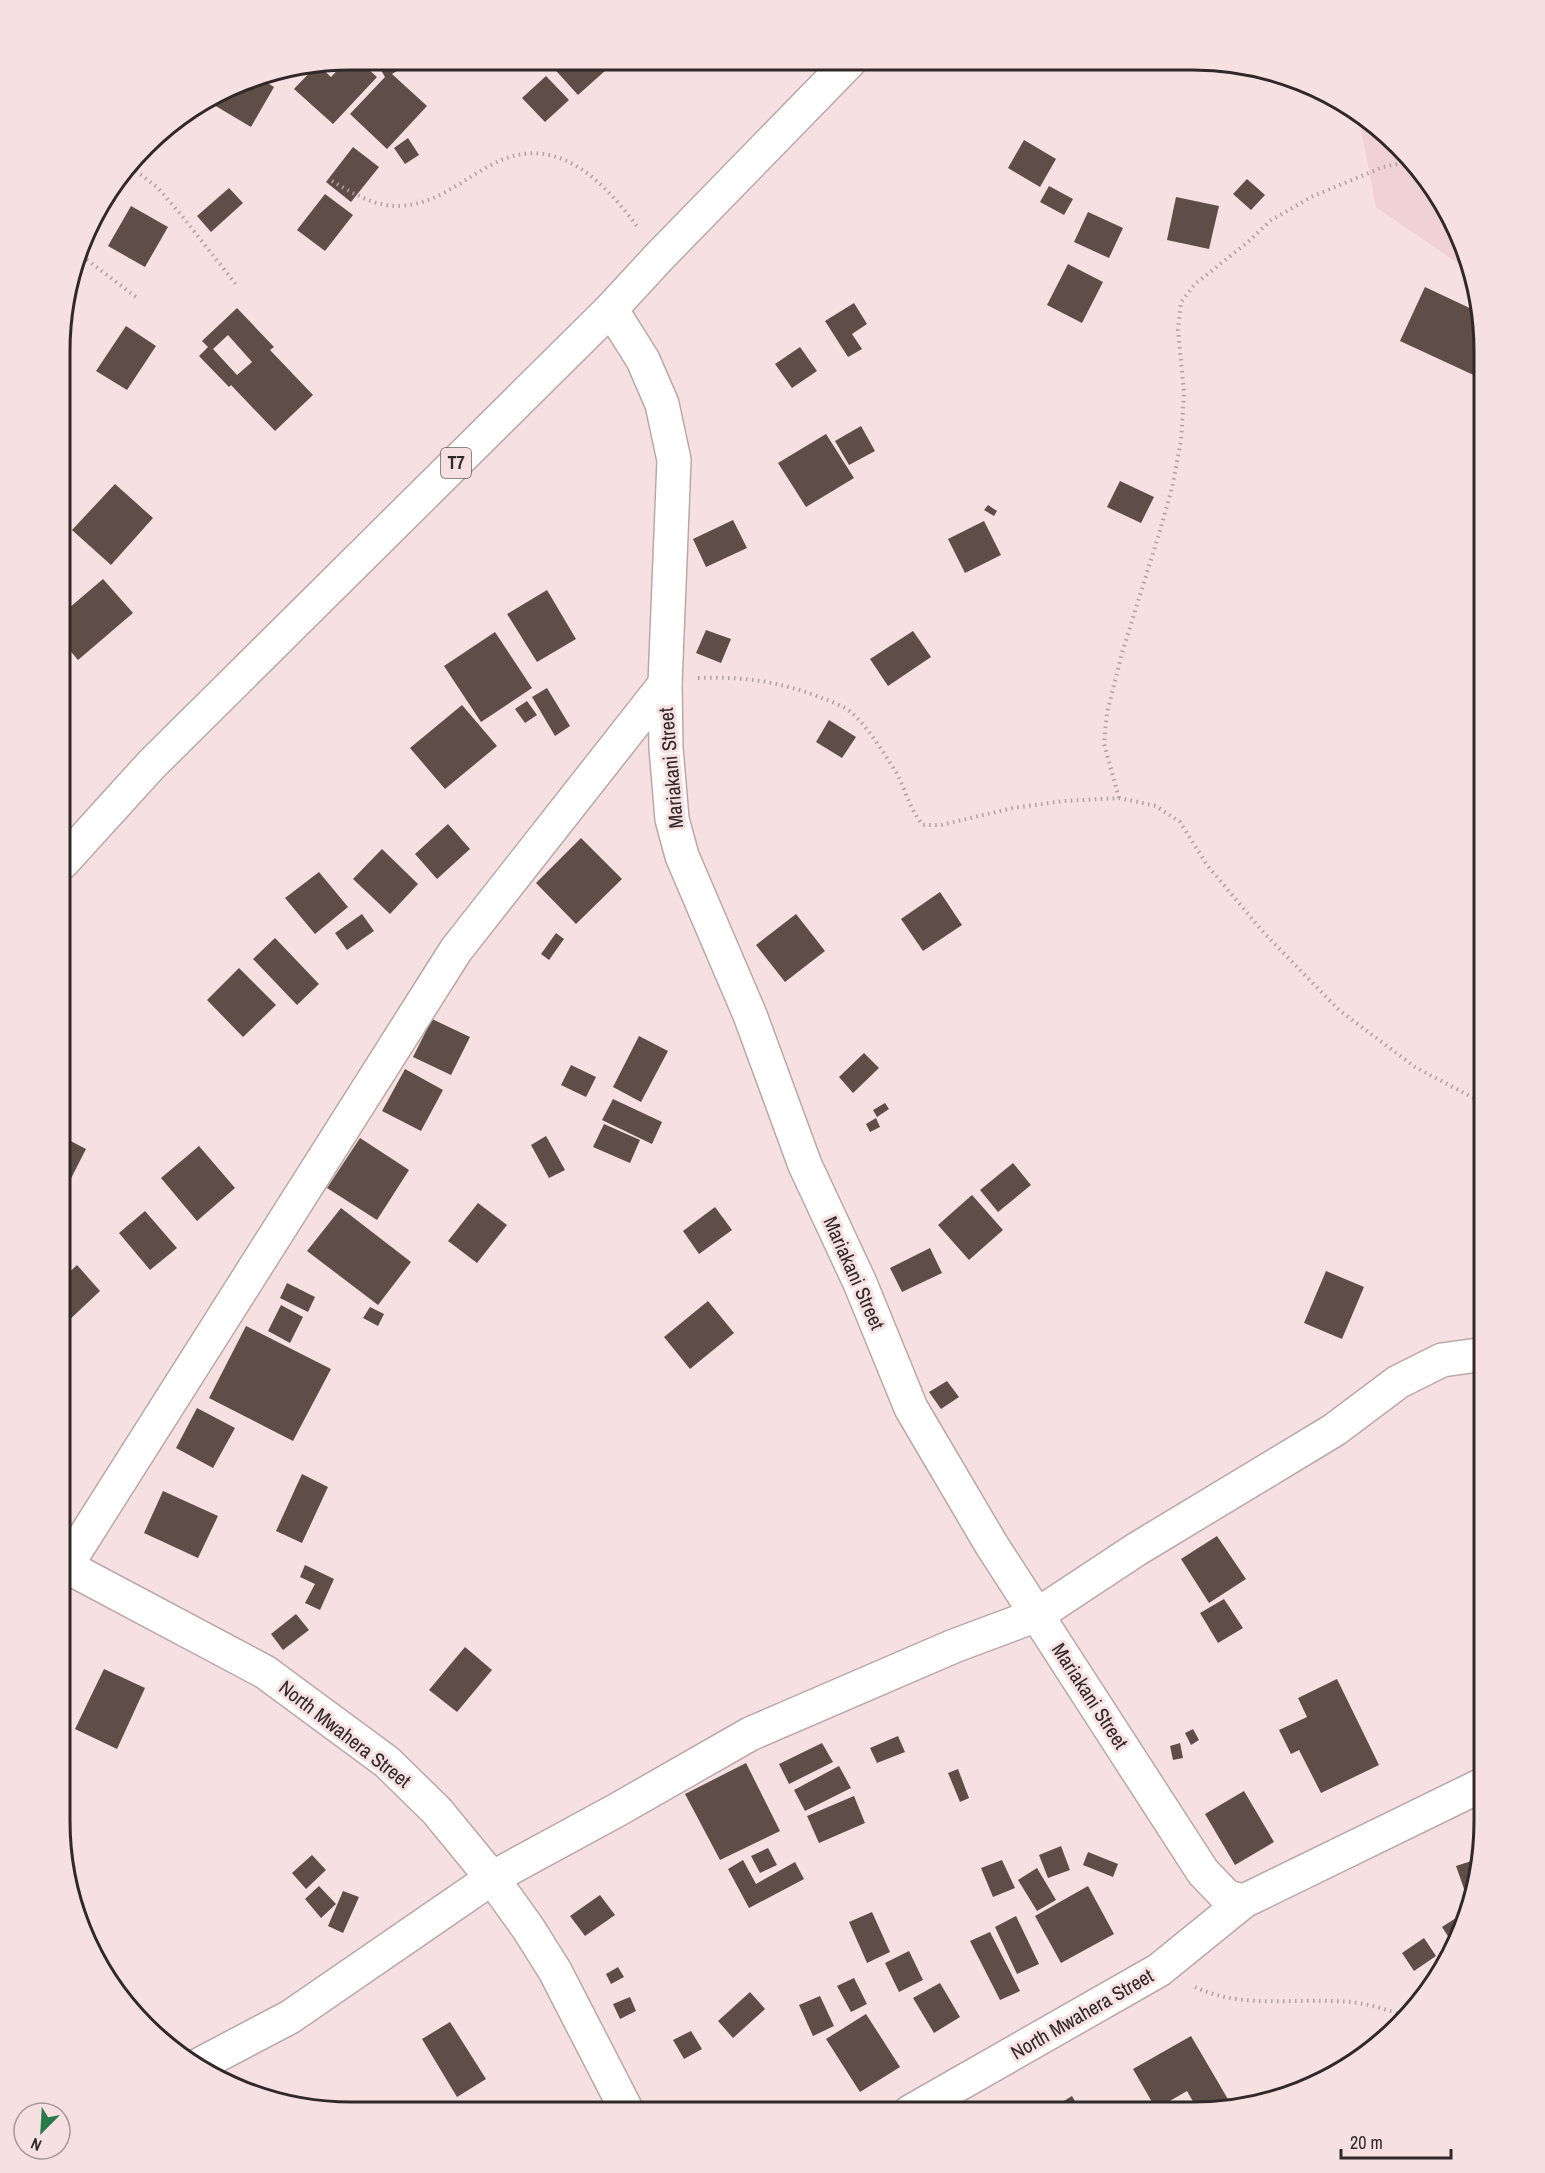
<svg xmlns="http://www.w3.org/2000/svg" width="1545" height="2173" viewBox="0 0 1545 2173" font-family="'Archivo Narrow',sans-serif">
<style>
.built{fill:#f0d2d4}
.building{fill:#5f4e48;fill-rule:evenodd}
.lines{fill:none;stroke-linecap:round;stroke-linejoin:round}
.minor-casing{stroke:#bca7a8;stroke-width:36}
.highway-casing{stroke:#bca7a8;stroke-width:36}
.path{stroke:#b1a0a2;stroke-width:4;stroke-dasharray:1.5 4.5;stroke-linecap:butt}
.minor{stroke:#fff;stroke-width:33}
.highway{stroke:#fff;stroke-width:33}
.labels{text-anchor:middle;stroke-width:6;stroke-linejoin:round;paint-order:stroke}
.shield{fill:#f6e0e2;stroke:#6b5f60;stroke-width:1.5}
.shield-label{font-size:18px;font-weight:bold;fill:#302829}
.street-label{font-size:20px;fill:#302829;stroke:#f6e0e2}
.rim{fill:none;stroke:#302829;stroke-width:3}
</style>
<rect width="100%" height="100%" fill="#f6e0e2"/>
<path class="built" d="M1358,113L1371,120L1425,174L1455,223L1466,269L1376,207Z"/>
<g class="building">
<path d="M351,60H358L377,77L333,124L294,89L316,66L318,65L331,77L346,61Z"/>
<path d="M375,60H415L392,74L427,106L387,149L350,114L385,77Z"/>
<path d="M552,61H616L578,95L549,63Z"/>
<path d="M256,76L274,87L251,127L214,105L218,98Z"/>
<path d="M546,76L569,100L545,122L522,98Z"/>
<path d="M408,138L419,155L405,164L394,148Z"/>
<path d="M1024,140L1056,159L1040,187L1008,168Z"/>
<path d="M353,147L379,167L351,202L326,182Z"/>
<path d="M1247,179L1265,195L1251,210L1233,194Z"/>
<path d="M1049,186L1073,199L1064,215L1040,202Z"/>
<path d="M229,188L243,203L211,232L197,216Z"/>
<path d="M325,194L353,215L325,251L297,230Z"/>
<path d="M1176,197L1219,206L1209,249L1167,240Z"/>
<path d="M131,206L168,227L145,267L108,246Z"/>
<path d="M1088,212L1123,228L1109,258L1074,242Z"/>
<path d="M1068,264L1103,282L1082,323L1047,305Z"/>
<path d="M1425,287L1476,311L1485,351V368L1480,378L1400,341Z"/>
<path d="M854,303L867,324L852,334L862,349L848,357L825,321Z"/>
<path d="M237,308L274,347L270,350L313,395L275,431L231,385L229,387L199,356L208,347L202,341ZM228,335L252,362L237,375L213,349Z"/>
<path d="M126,326L156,346L127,390L96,371Z"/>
<path d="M800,347L817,371L792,388L775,364Z"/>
<path d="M861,426L875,451L849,465L835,441Z"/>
<path d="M826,434L854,478L806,507L778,463Z"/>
<path d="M1120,481L1154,497L1141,523L1107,507Z"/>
<path d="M115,484L153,518L111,565L72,530Z"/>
<path d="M988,505L997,511L994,516L984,510Z"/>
<path d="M733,520L747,548L706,567L693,539Z"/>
<path d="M984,521L1001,555L965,573L948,539Z"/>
<path d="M103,579L133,613L78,660L62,641V614Z"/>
<path d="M547,590L576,639L537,662L507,614Z"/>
<path d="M706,630L731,639L721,663L696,653Z"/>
<path d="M913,631L931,657L888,686L870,659Z"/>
<path d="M495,632L532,688L481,722L444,666Z"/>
<path d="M547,688L570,726L555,736L532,697Z"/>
<path d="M527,701L537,715L525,723L515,709Z"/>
<path d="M462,705L497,746L445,789L410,748Z"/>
<path d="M829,720L856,737L842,758L816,742Z"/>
<path d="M448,824L470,849L437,879L415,854Z"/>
<path d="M581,838L622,879L576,924L536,883Z"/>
<path d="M382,849L418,884L390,914L353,879Z"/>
<path d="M319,872L348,907L315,934L285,898Z"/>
<path d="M940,892L962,925L923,951L901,919Z"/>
<path d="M362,914L374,931L347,950L335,933Z"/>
<path d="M796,914L825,951L785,982L756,945Z"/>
<path d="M556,933L564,939L549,960L541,954Z"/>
<path d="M275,938L319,984L297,1005L253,959Z"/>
<path d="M239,968L276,1005L243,1037L207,1000Z"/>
<path d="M432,1019L470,1037L451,1075L413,1057Z"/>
<path d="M639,1036L668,1051L641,1102L613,1087Z"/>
<path d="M864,1053L879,1068L853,1093L839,1077Z"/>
<path d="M571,1065L596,1077L586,1097L561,1085Z"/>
<path d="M405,1069L443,1090L421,1131L382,1111Z"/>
<path d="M613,1099L662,1122L652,1144L602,1120Z"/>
<path d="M885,1103L889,1109L877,1117L873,1110Z"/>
<path d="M876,1118L880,1127L870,1132L866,1124Z"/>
<path d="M604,1124L640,1140L630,1163L593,1147Z"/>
<path d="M61,1136L86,1149L61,1198Z"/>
<path d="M546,1136L565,1170L549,1178L531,1145Z"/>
<path d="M360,1138L409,1170L377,1220L327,1188Z"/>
<path d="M199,1146L235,1188L197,1221L161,1178Z"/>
<path d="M1013,1163L1031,1185L998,1212L980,1190Z"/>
<path d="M972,1195L1003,1230L969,1260L938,1225Z"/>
<path d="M478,1203L507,1225L477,1263L448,1241Z"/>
<path d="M715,1207L732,1230L699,1254L683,1231Z"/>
<path d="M341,1208L411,1262L378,1305L307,1251Z"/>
<path d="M145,1211L177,1248L150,1270L119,1233Z"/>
<path d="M930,1248L942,1273L902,1292L890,1268Z"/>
<path d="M77,1265L100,1291L66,1323L61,1317V1280Z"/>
<path d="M1326,1271L1364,1287L1342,1339L1304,1323Z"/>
<path d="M287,1283L315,1297L308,1312L280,1298Z"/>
<path d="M708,1301L734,1333L690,1369L664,1337Z"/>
<path d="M281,1305L303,1317L290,1343L268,1331Z"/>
<path d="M370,1307L384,1314L378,1326L363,1318Z"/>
<path d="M246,1326L331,1369L293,1441L209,1398Z"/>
<path d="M61,1331L68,1337L61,1345Z"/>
<path d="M947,1381L959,1397L941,1409L929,1392Z"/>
<path d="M197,1408L235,1428L213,1468L176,1448Z"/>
<path d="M302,1474L328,1487L302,1543L276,1531Z"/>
<path d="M163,1491L218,1516L198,1558L144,1533Z"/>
<path d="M1217,1536L1246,1579L1209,1603L1181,1559Z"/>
<path d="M305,1565L334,1579L320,1610L305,1603L315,1584L300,1577Z"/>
<path d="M1224,1599L1243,1628L1218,1643L1200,1613Z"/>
<path d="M296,1614L309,1630L283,1650L271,1634Z"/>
<path d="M465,1647L492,1670L457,1712L429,1690Z"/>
<path d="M104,1669L145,1688L117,1749L75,1729Z"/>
<path d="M1337,1679L1379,1765L1321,1793L1299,1750L1291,1754L1279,1730L1307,1717L1298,1698Z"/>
<path d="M1193,1729L1199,1740L1191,1745L1185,1733Z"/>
<path d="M898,1736L905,1752L877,1763L870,1748Z"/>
<path d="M822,1743L833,1762L789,1784L779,1764Z"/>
<path d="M1180,1743L1183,1758L1173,1760L1170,1746Z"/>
<path d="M746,1763L780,1831L720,1860L685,1794Z"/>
<path d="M839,1766L851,1788L805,1811L794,1790Z"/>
<path d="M958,1769L969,1798L960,1802L948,1773Z"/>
<path d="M1244,1791L1274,1842L1235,1865L1205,1814Z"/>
<path d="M854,1796L865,1823L819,1843L807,1816Z"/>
<path d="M1061,1846L1070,1870L1048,1878L1039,1855Z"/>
<path d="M768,1848L777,1865L760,1873L751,1856Z"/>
<path d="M1088,1852L1118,1864L1113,1877L1083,1865Z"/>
<path d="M312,1855L326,1870L306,1889L292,1873Z"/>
<path d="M1481,1858L1472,1905L1470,1906L1456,1866Z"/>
<path d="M743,1860L756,1884L795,1862L804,1879L749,1908L728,1869Z"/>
<path d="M1002,1860L1015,1888L993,1897L981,1868Z"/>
<path d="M1037,1868L1056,1900L1037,1911L1018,1880Z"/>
<path d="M319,1886L336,1904L321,1918L305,1899Z"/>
<path d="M1088,1886L1114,1934L1061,1963L1035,1916Z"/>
<path d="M343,1891L359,1897L343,1933L328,1926Z"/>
<path d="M600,1895L615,1915L585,1936L570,1916Z"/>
<path d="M872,1912L890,1952L867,1963L849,1922Z"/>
<path d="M1016,1916L1039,1964L1017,1974L995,1927Z"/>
<path d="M1459,1916L1465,1925L1460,1934L1451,1941L1442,1927Z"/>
<path d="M990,1932L1020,1991L1000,2000L970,1941Z"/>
<path d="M1424,1938L1436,1956L1414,1971L1402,1953Z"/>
<path d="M909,1951L923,1980L899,1992L885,1963Z"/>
<path d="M618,1967L624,1977L611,1984L606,1974Z"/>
<path d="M854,1978L867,2004L851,2012L837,1986Z"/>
<path d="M940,1983L960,2017L934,2033L913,1998Z"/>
<path d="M750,1992L765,2009L733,2038L718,2021Z"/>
<path d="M820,1996L834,2026L813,2036L799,2005Z"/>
<path d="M630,1997L636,2011L620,2019L613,2004Z"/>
<path d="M866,2014L900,2067L860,2092L826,2039Z"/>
<path d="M450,2022L486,2079L457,2097L422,2039Z"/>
<path d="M691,2031L702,2049L684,2059L673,2040Z"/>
<path d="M1191,2036L1229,2101L1216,2108L1199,2112L1187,2091L1156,2109L1133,2069Z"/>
<path d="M1072,2096L1082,2113H1044Z"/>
<path d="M712,2104L717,2112H698Z"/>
</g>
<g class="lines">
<defs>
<g id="minor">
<path d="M611,309L643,360L662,404L674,460L665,684L666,748L672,819L682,856L750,1015L805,1165L860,1283L911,1408L991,1544L1203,1872L1227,1897L1244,1901L1484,1784"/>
<path d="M60,1563L265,1672L387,1762L437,1811L492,1878L528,1928L555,1971L627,2111"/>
<path d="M66,1566L456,950L665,684"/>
<path d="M195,2067L290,2017L492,1878L617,1810L750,1734L954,1646L1037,1615L1137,1549L1334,1430L1398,1382L1442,1360L1485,1354"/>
<path d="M910,2112L1159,1970L1244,1901"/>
</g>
<path id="highway" d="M62,863L152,764L611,309L659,257L850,61"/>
</defs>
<use href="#minor" class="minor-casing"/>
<use href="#highway" class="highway-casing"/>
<g class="path">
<path d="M131,167L158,188L182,216L238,287"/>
<path d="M332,181C352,193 375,207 400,206C436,204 461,181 491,165C555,130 603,180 639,229"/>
<path d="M82,256L136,297"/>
<path d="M698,678C743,676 783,682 824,699C833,702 845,707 852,713C870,730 883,752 896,772C906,790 909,809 923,825H941L1013,808L1064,801L1119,798L1156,806L1180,822L1207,865L1264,933L1339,1010L1415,1067L1485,1104"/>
<path d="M1119,798L1104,744L1107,713L1122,653L1159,534L1172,488L1181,441L1184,393L1178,330L1181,302L1195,284L1248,242L1270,221L1311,197L1383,167L1412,161"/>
<path d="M1195,1987C1243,2010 1297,1997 1349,2002C1368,2003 1389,2011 1407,2016"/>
</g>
<use href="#minor" class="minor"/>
<use href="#highway" class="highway"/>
</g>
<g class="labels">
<rect class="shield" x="441" y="448" width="30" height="30" rx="4.5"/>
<g class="shield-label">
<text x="456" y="469">T7</text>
</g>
<g class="street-label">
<text transform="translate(671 768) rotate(-95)" y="7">Mariakani Street</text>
<text transform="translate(854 1273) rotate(66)" y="7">Mariakani Street</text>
<text transform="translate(1090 1696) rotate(57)" y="7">Mariakani Street</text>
<text transform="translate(345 1734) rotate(38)" y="7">North Mwahera Street</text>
<text transform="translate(1082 2014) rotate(-30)" y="7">North Mwahera Street</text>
</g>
</g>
<path d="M0 0H1545V2173H0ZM351 70H1193A281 281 0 0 1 1474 351V1821A281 281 0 0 1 1193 2102H351A281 281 0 0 1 70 1821V351A281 281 0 0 1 351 70Z" fill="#f6e0e2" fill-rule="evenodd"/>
<path class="rim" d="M351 70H1193A281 281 0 0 1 1474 351V1821A281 281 0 0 1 1193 2102H351A281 281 0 0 1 70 1821V351A281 281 0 0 1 351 70Z"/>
<g transform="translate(42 2131) rotate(204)"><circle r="28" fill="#f6e0e2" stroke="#a79698" stroke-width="1.5"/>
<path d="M0-4.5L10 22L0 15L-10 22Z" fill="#297a4a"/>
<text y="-9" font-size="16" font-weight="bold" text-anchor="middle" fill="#302829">N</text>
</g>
<path d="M1341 2149v9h110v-9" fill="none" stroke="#302829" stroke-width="3"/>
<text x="1350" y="2149" font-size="18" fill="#302829" stroke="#f6e0e2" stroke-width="4.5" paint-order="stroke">20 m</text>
</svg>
